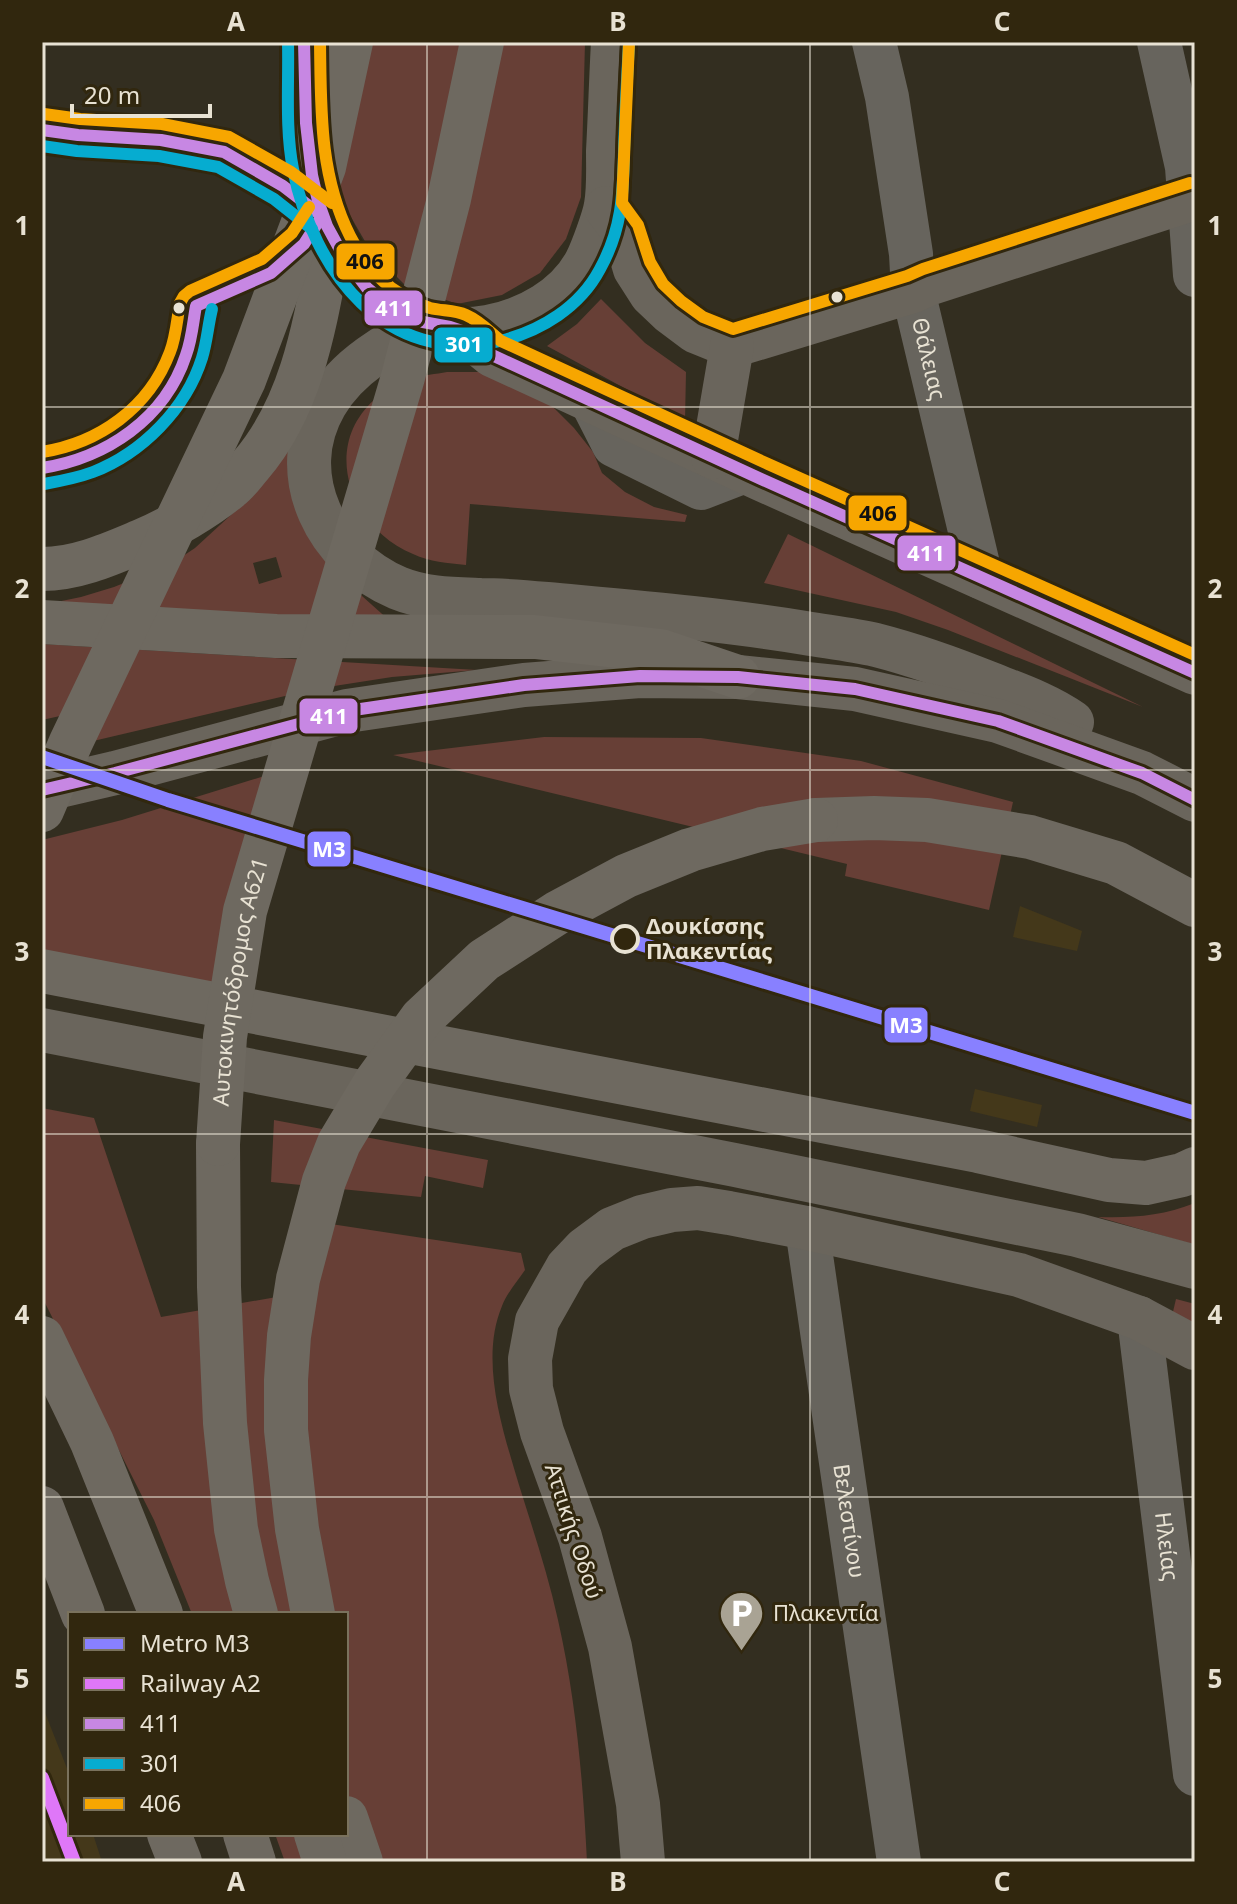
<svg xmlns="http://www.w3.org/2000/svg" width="1237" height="1904" viewBox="0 0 1237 1904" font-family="'Noto Sans',sans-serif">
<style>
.built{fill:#44381a}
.green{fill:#673f36;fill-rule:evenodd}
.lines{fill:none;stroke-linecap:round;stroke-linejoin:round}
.street{stroke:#67645d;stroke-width:44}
.secondary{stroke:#6a655c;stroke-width:44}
.highway{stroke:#6e6960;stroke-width:44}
.highway-bridge{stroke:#6e6960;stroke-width:44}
.bus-1-casing{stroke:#31270e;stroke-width:18}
.bus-2-casing{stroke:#31270e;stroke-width:18}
.bus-3-casing{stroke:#31270e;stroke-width:18}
.bus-1{stroke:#c787e3;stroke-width:12}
.bus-2{stroke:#06acd0;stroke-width:12}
.bus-3{stroke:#f7a600;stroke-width:12}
.rail-1-casing{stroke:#31270e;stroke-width:20}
.rail-1{stroke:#df77f8;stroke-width:14}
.metro-1-casing{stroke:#31270e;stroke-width:20}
.metro-1{stroke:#8880ff;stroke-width:14}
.grid{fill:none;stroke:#e8e2d3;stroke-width:2;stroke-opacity:0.55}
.bus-dot{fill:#e8e2d3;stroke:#31270e;stroke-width:3}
.stop-dot{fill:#31270e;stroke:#e8e2d3;stroke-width:4}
.labels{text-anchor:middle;stroke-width:6;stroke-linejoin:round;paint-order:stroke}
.street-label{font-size:22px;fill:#e8e2d3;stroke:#31270e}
.stop-label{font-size:22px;font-weight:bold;fill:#e8e2d3;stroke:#31270e;text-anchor:start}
.poi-label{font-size:22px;fill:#e8e2d3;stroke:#31270e;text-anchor:start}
.line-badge{stroke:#31270e;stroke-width:3}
.badge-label{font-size:22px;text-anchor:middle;font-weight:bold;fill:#fff}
.pale-badge-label{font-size:22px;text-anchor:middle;font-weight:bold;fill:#111}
.neatline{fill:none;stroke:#e8e2d3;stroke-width:3}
.grid-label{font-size:26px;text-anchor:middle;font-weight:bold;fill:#e8e2d3}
</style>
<rect width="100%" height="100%" fill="#332e20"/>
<g class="built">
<path d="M1020,906L1082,931L1077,951L1013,937Z"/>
<path d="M975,1089L1042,1105L1037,1127L970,1111Z"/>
<path d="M42,1705L70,1776V1834H93L102,1862H42Z"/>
</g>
<g class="green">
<path d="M338,42H585L581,197L566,239L540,273L502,295L457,304L405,285L370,250L348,212L336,174Z"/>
<path d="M601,299L645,343L686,372L685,421L547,346L577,324Z"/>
<path d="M447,372H485L550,404L574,428L593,452L602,473L625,492L654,507L687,515L685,522L470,504L466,565C447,563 430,562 413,554C352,529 320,449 374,400C378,397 385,394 390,391C397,387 404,382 411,379C423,375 436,374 447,372Z"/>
<path d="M306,419L344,575L362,596L400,630L42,605L81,597L114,587L171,564L195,548L257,491ZM276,557L282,577L259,584L253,563Z"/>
<path d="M788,534L1143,707L948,630L896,612L764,583Z"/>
<path d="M42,644L477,670L392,677L315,689L55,750L60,716L42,720Z"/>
<path d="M544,737L701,738L861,761L1013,802L989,910L845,876L847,864L393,755Z"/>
<path d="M274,773L210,992L42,961V840L122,820Z"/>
<path d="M42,1108L94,1118L161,1317L288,1295L298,1219L521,1253L525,1270C517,1282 507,1293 502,1306C479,1361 503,1431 519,1485C533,1530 548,1574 558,1620C576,1700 583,1780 587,1862H285L275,1834H346V1614H192L154,1520L42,1297Z"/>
<path d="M274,1120L488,1160L483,1188L425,1176L421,1197L271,1182Z"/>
<path d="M1195,1203V1245L1098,1217C1133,1218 1162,1216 1195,1203Z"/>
<path d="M1176,1299L1195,1304V1328L1172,1316Z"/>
</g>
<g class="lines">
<g class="street">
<path id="s1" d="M874,42L887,97L911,254L913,291L981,577"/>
<path d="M1159,42L1187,167L1195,275"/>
<path d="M591,400L614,445L701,488L745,471"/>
<path id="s2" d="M807,1228L899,1862"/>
<path id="s3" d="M1139,1318L1195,1774"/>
</g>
<g class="secondary">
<path d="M304,42C305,82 303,123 308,163C321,252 387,345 488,327C526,320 567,298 586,262C592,250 604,218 606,205C609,188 608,169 608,151C610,115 611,78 613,42"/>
<path d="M606,208L624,232L635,269L651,294L671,313L695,331L732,346L913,291L928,284L1195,198"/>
<path d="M428,324C390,342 347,366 325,405C284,476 327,558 398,588C425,599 452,599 481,600C503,600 525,602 547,604C633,612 719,619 805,633C829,637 853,640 876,645C915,655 954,669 991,684C1019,695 1048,705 1072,722"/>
<path d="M460,329L492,355L761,479L1195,673"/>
<path d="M713,457L732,346"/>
<path d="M42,790L115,773L347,711L524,685L640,676L738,677L855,689L998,721L1142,773L1195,800"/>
<path d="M42,1030L735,1165L1077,1235L1195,1267"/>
<path d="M643,1862L638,1804L610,1647L580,1537L542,1432L531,1389L530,1359L537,1321L567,1268L585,1249L612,1229L642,1217L672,1210L698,1208L729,1213L807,1228L1019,1275L1139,1318L1195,1348"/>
</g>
<g class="highway">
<path d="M42,569C77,569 110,554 141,541C170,529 206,508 230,488C238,482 244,473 251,465C305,402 316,316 331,238"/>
<path d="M42,622L276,636L535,637L661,651L738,677"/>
<path d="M816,820L874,818L927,820L1030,837L1116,863L1195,905"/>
<path d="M42,971L978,1151L1109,1180L1146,1183L1182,1175L1195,1169"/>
<path d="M218,1144L219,1287L225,1423L236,1529L247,1581L256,1614"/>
<path d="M42,1338L92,1442L161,1614"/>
<path d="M42,1508L83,1614"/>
<path d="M346,1818L361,1862"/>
<path d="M169,1834L180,1862"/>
<path d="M245,1834L254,1862"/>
<path d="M316,1834L325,1862"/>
</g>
<g class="highway-bridge">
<path d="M42,810L71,742L244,380L324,167L351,42"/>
<path id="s4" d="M218,1144L225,1037L245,911L403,377L449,199L482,42"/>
<path d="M313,1614L297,1529L286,1430V1380L289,1336L298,1279L324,1181L339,1143L375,1083L422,1018L484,960L557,913L626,876L690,850L762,829L816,820"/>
</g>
<defs>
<g id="bus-1">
<path d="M304,42L306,123L312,175L318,201L327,226L345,259L367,288L389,306L423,322L450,327L462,331L492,355L761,479L1195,673"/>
<path d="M42,130L78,135L161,140L224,152L283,186L322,216"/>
<path d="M42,468C106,458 165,419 186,355C192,339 193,322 196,306L271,273L304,244L322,216"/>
<path d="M42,790L115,773L347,711L524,685L640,676L738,677L855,689L998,721L1142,773L1195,800"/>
</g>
<g id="bus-2">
<path d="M288,42C289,84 285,128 293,169C313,270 385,367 500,341C541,331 580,307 600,269C622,229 623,196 624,152C625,115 627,79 629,43"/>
<path d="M42,146L77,151L159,156L218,167L274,199L312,229"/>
<path d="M44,484C61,481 77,478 93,472C142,453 186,409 202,358C207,342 208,325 212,309"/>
</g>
<g id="bus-3">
<path d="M320,42C321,108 319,175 350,236C362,260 378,281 402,295C411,300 420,305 430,308C442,311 455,310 466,315C480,321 490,332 501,341L768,464L1195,655"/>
<path d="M629,43L622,203L638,225L650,262L663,284L681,301L703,317L733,329L907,276L923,269L1190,183"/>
<path d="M44,114L80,119L162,124L229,137L291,172L332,203"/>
<path d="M42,452C99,443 149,408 170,352C176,337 177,319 180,303L184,296L190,291L262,259L292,233L309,207"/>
</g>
</defs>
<use href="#bus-1" class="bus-1-casing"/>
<use href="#bus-2" class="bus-2-casing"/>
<use href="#bus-3" class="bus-3-casing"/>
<use href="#bus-1" class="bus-1"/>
<use href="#bus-2" class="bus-2"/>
<use href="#bus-3" class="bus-3"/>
<defs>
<path id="rail-1" d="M42,1778L74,1862"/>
</defs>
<use href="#rail-1" class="rail-1-casing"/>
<use href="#rail-1" class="rail-1"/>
<defs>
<path id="metro-1" d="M42,757L168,800L1195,1113"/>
</defs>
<use href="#metro-1" class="metro-1-casing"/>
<use href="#metro-1" class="metro-1"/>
</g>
<path class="grid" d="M427,42V1862M810,42V1862M42,407H1195M42,770H1195M42,1134H1195M42,1497H1195"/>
<defs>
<symbol id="parking-pin" viewBox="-11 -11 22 30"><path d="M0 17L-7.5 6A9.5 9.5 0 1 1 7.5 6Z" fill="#a9a394" stroke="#31270e"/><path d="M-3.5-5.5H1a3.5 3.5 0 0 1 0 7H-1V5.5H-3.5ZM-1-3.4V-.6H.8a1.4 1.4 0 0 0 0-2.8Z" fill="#fff"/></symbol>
</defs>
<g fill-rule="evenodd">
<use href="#parking-pin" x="716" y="1588" width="51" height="69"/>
</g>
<g class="bus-dot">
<circle cx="837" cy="297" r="7"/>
<circle cx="179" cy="308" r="7"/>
</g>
<circle class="stop-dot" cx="625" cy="939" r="13"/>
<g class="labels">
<g class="street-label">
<text dy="8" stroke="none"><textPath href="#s1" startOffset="322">Θάλειας</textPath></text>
<text dy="8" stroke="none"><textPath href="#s4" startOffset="164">Αυτοκινητόδρομος Α621</textPath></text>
<text dy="8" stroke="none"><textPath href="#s2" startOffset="296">Βελεστίνου</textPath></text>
<text transform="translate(574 1531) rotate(72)" y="8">Αττικής Οδού</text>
<text dy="8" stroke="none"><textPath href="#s3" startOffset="230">Ηλείας</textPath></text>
</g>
<g class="stop-label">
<text x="646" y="934">Δουκίσσης<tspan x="646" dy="25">Πλακεντίας</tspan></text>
</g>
<g class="poi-label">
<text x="773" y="1621">Πλακεντία</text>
</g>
</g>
<g class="line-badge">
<rect x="335" y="242" width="61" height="39" rx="8" fill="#f7a600"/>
<rect x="363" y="289" width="61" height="38" rx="8" fill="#c787e3"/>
<rect x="433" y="326" width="61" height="38" rx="8" fill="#06acd0"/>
<rect x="847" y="494" width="61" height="38" rx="8" fill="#f7a600"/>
<rect x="896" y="534" width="61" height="38" rx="8" fill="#c787e3"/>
<rect x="298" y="697" width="61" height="38" rx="8" fill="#c787e3"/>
<rect x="306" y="830" width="46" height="38" rx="8" fill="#8880ff"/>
<rect x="883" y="1006" width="46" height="38" rx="8" fill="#8880ff"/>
</g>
<g class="badge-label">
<text x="394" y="316">411</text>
<text x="464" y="352">301</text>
<text x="926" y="561">411</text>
<text x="329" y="724">411</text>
<text x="329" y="857">Μ3</text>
<text x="906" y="1033">Μ3</text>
</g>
<g class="pale-badge-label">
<text x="365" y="269">406</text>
<text x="878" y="521">406</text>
</g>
<rect width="1237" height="1904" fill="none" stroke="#31270e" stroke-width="88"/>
<rect x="68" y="1612" width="280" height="224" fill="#31270e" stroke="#7a725d" stroke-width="2"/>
<rect x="84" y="1638" width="40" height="12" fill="#8880ff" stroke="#7a725d" stroke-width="2"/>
<text x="140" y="1652" font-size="24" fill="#e8e2d3">Metro Μ3</text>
<rect x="84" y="1678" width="40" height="12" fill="#df77f8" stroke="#7a725d" stroke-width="2"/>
<text x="140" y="1692" font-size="24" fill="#e8e2d3">Railway A2</text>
<rect x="84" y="1718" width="40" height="12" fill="#c787e3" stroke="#7a725d" stroke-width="2"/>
<text x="140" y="1732" font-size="24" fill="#e8e2d3">411</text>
<rect x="84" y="1758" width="40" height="12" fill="#06acd0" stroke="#7a725d" stroke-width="2"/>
<text x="140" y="1772" font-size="24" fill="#e8e2d3">301</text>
<rect x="84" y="1798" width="40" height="12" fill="#f7a600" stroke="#7a725d" stroke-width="2"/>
<text x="140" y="1812" font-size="24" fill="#e8e2d3">406</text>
<path d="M72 104v12h138v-12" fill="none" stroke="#e8e2d3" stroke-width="4"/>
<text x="84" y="104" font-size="24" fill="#e8e2d3" stroke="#31270e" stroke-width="6" paint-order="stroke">20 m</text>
<rect x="44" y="44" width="1149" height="1816" class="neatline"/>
<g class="grid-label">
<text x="236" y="31">A</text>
<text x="618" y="31">B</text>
<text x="1002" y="31">C</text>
<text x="22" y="235">1</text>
<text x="1215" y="235">1</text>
<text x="22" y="598">2</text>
<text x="1215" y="598">2</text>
<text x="22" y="961">3</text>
<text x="1215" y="961">3</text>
<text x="22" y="1324">4</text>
<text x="1215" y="1324">4</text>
<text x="22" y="1688">5</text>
<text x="1215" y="1688">5</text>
<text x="236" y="1891">A</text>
<text x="618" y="1891">B</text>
<text x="1002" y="1891">C</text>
</g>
</svg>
